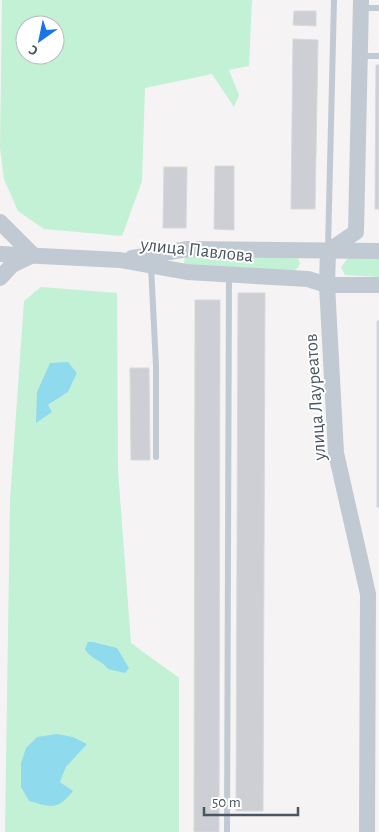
<svg xmlns="http://www.w3.org/2000/svg" width="379" height="832" viewBox="0 0 379 832" font-family="'Alegreya Sans',sans-serif">
<style>
.green{fill:#c3f1d5;fill-rule:evenodd}
.water{fill:#90daee}
.building{fill:#cdcfd5;stroke:#d7d9de}
.lines{fill:none;stroke-linecap:round;stroke-linejoin:round}
.service{stroke:#c1cad2;stroke-width:6}
.tertiary{stroke:#c1cad2;stroke-width:16}
.labels{text-anchor:middle;stroke-width:4;stroke-linejoin:round;paint-order:stroke}
.street-label{font-size:19px;fill:#4a5661;stroke:#fff}
</style>
<rect width="100%" height="100%" fill="#f5f3f3"/>
<g class="green">
<path d="M2,0H252L249,66L229,70L239,95L234,107L212,74L145,88L142,181L122,236L44,229L18,211L4,179L0,148ZM25,25H55V55H25Z"/>
<path d="M185,256L298,258L300,263L298,268L293,271L184,264Z"/>
<path d="M348,258H379V277L345,275L341,267Z"/>
<path d="M41,287L117,293L118,471L131,643L179,678V832H5L10,500L24,301ZM67,362L77,373L68,392L47,406ZM86,744L66,767L60,782L73,791L21,763Z"/>
</g>
<g class="water">
<path d="M68,362L77,373L68,392L48,405L52,412L36,423L37,392L50,363Z"/>
<path d="M88,642H93L117,648L129,668L125,673L108,669C102,660 90,659 85,649Z"/>
<path d="M57,734L73,737L87,744L66,767L60,782L73,791C57,811 51,807 29,801L21,787V763L26,748L37,737Z"/>
</g>
<g class="building">
<path d="M294,11H316V26L293,25Z"/>
<path d="M293,39L318,40L315,209H291Z"/>
<path d="M376,65H379V209H375Z"/>
<path d="M215,166H234V230L214,229Z"/>
<path d="M164,167H187L186,228H163Z"/>
<path d="M238,293H265L263,811H236Z"/>
<path d="M195,300H220L219,832H194Z"/>
<rect x="377" y="321" width="2" height="186"/>
<path d="M130,368H149L150,460H131Z"/>
</g>
<g class="lines">
<g class="service">
<path d="M361,8H379"/>
<path d="M360,56H379"/>
<path d="M328,248L334,0"/>
<path d="M151,266L156,366V457"/>
<path d="M227,832L229,276"/>
</g>
<g class="tertiary">
<path d="M0,222L33,255L12,265L0,278"/>
<path d="M328,251L327,285L336,453L368,594L367,832"/>
<path d="M328,251L356,232L361,0"/>
<path d="M0,254L120,260L187,272L308,279L327,285H379"/>
<path d="M132,258L188,249L379,251"/>
</g>
</g>
<g class="labels">
<g class="street-label">
<text transform="translate(197 249) rotate(6)" y="7">улица Павлова</text>
<text transform="translate(314 397) rotate(-94)" y="7">улица Лауреатов</text>
</g>
</g>
<g transform="translate(40 40) rotate(213)"><circle r="24" fill="#ffffff" stroke="#b7bbc0"/>
<path d="M0-4L9 19L0 12L-9 19Z" fill="#1a73e8"/>
<text y="-8" font-size="14" font-weight="bold" text-anchor="middle" fill="#4a5661">С</text>
</g>
<path d="M204 807v8h94v-8" fill="none" stroke="#4a5661" stroke-width="2.5"/>
<text x="212" y="807" font-size="15" fill="#4a5661" stroke="#ffffff" stroke-width="4" paint-order="stroke">50 m</text>
</svg>
